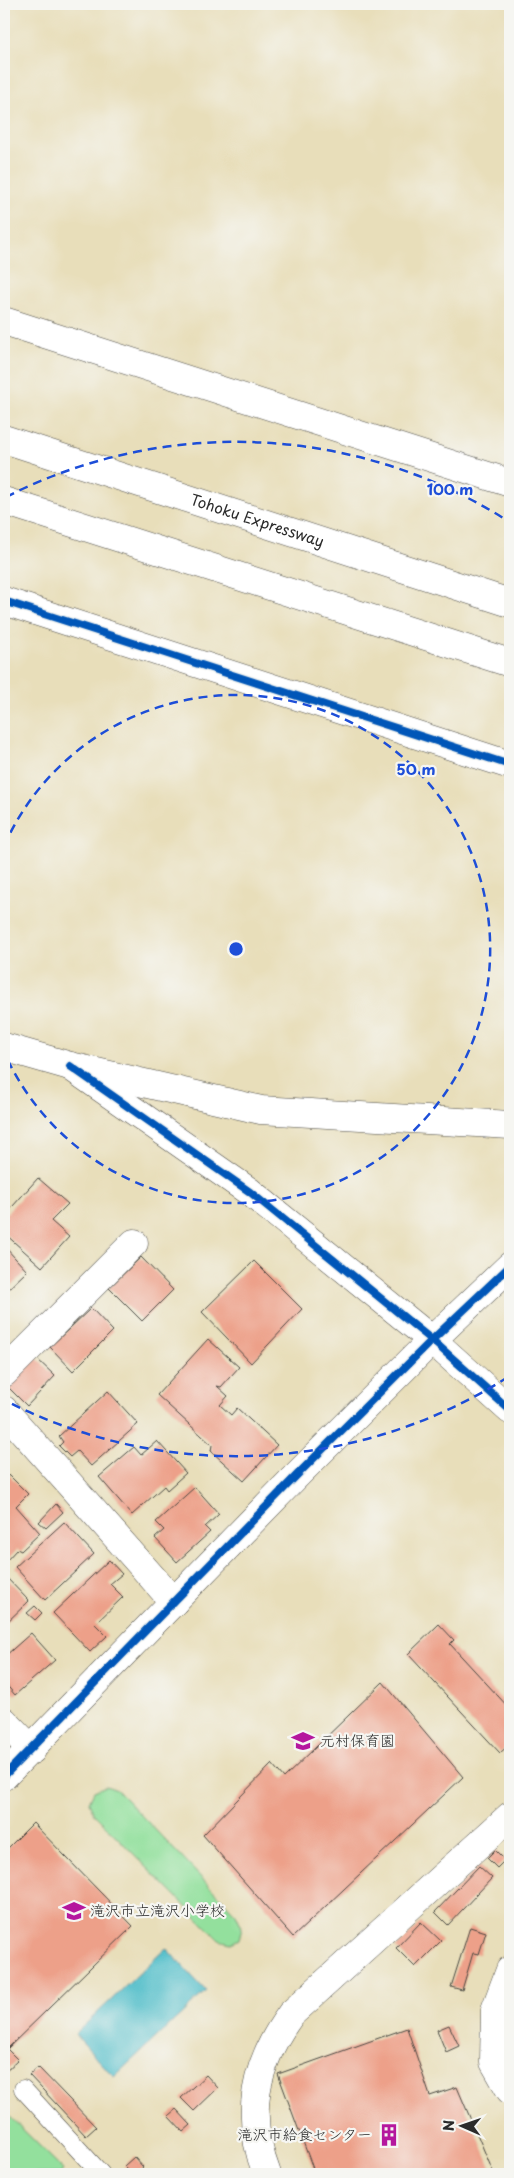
<svg xmlns="http://www.w3.org/2000/svg" width="514" height="2178" viewBox="0 0 514 2178" font-family="'Playpen Sans','Klee One',sans-serif">
<style>
.green{fill:#93e09d;stroke:#5f8664}
.water{fill:#50bdc9;stroke:#3e747a}
.building{fill:#eda089}
.lines{fill:none;stroke-linecap:round;stroke-linejoin:round}
.service-casing{stroke:#474640;stroke-width:19}
.minor-casing{stroke:#474640;stroke-width:29}
.motorway-casing{stroke:#474640;stroke-width:29}
.service{stroke:#fff;stroke-width:18}
.minor{stroke:#fff;stroke-width:28}
.motorway{stroke:#fff;stroke-width:28}
.cycleway-casing{stroke:#f6f6f2;stroke-width:11}
.cycleway{stroke:#0057b8;stroke-width:8}
.ring{fill:none;stroke:#1d4ed8;stroke-width:2.5;stroke-dasharray:9 6}
.labels{text-anchor:middle;stroke-width:4.5;stroke-linejoin:round;paint-order:stroke}
.street-label{font-size:15px;fill:#2b2b2b;stroke:#f6f6f2}
.poi-label{font-size:15px;fill:#2b2b2b;stroke:#f6f6f2;text-anchor:start}
.centre{fill:#1d4ed8;stroke:#f6f6f2;stroke-width:2.5}
.ring-label{font-size:15px;text-anchor:middle;font-weight:bold;fill:#1d4ed8;stroke:#f6f6f2;stroke-width:4.5;stroke-linejoin:round;paint-order:stroke}
</style>
<rect width="100%" height="100%" fill="#f6f6f2"/>
<filter id="ink" filterUnits="userSpaceOnUse"><feTurbulence type="fractalNoise" baseFrequency=".02" numOctaves="2"/><feDisplacementMap in="SourceGraphic" scale="10" xChannelSelector="R" yChannelSelector="G"/><feConvolveMatrix kernelMatrix="1 2 1 2 8 2 1 2 1" color-interpolation-filters="sRGB"/></filter>
<filter id="wash" filterUnits="userSpaceOnUse"><feTurbulence type="fractalNoise" baseFrequency=".0096" numOctaves="4" result="noise"/><feDisplacementMap in="SourceGraphic" scale="20" xChannelSelector="R" yChannelSelector="G"/><feGaussianBlur stdDeviation="1.12" result="paint"/><feColorMatrix in="noise" values="0 0 0 0 0 0 0 0 0 0 0 0 0 0 0 0 0 1.4 0 .05"/><feComposite in="paint" operator="in"/></filter>
<g filter="url(#wash)">
<rect width="100%" height="100%" fill="#e8deba"/>
<g class="green">
<path d="M106,1786L117,1790L236,1914L242,1927L239,1939L231,1943L219,1940L94,1814L89,1802L94,1791Z"/>
<path d="M4,2111L63,2169L60,2174H4Z"/>
</g>
<path class="water" d="M166,1948L206,1991L114,2077L75,2034Z"/>
<g id="blocks">
<g class="building">
<path d="M38,1178L68,1204L51,1221L69,1237L42,1267L4,1233V1216Z"/>
<path d="M4,1246L27,1271L4,1293Z"/>
<path d="M141,1257L173,1290L142,1321L109,1288Z"/>
<path d="M254,1261L302,1309L251,1363L202,1312Z"/>
<path d="M91,1308L113,1331L73,1371L50,1347Z"/>
<path d="M208,1339L239,1367L221,1387L217,1386L228,1396L220,1405L231,1415L237,1408L277,1445L244,1481L211,1451L212,1445L157,1395Z"/>
<path d="M35,1357L55,1376L27,1406L8,1387Z"/>
<path d="M108,1391L138,1424L91,1466L77,1451L70,1457L59,1446L63,1442L59,1436Z"/>
<path d="M157,1441L186,1473L167,1490L164,1486L132,1515L99,1477L134,1447L141,1455Z"/>
<path d="M9,1475L28,1494L16,1506L40,1533L21,1551L17,1549L6,1561L4,1558V1480Z"/>
<path d="M195,1487L219,1514L205,1527L210,1532L177,1562L155,1538L164,1530L156,1522Z"/>
<path d="M56,1504L63,1512L46,1528L39,1522Z"/>
<path d="M64,1522L94,1554L45,1600L15,1567Z"/>
<path d="M109,1560L122,1574L110,1584L123,1597L95,1624L107,1636L90,1652L53,1613Z"/>
<path d="M4,1575L29,1601L4,1625Z"/>
<path d="M35,1606L42,1613L35,1620L27,1613Z"/>
<path d="M439,1624L454,1640L450,1644L510,1709V1744L500,1753L408,1654Z"/>
<path d="M31,1633L55,1660L15,1695L4,1682V1657Z"/>
<path d="M383,1682L463,1777L293,1937L203,1835L272,1764L284,1778Z"/>
<path d="M33,1823L133,1926L7,2049L18,2060L4,2073V1852Z"/>
<path d="M495,1850L505,1860L497,1868L487,1858Z"/>
<path d="M479,1866L492,1878L448,1925L435,1912Z"/>
<path d="M421,1922L441,1941L415,1967L396,1948Z"/>
<path d="M470,1927L486,1932L479,1954L473,1953L462,1990L451,1987Z"/>
<path d="M449,2025L459,2046L446,2052L437,2030Z"/>
<path d="M407,2028L430,2096L457,2087L494,2174H315L278,2074Z"/>
<path d="M38,2067L96,2127L86,2136L29,2075Z"/>
<path d="M206,2075L218,2088L194,2111L181,2098Z"/>
<path d="M176,2109L191,2125L183,2132L168,2116Z"/>
<path d="M134,2157L143,2167L136,2174H132L124,2166Z"/>
</g>
</g>
</g>
<g filter="url(#ink)">
<use href="#blocks" fill-opacity="0" stroke="#474640" stroke-width="1"/>
<g class="lines">
<defs>
<path id="service" d="M23,2089L101,2174"/>
<g id="minor">
<path d="M4,321L510,483"/>
<path d="M4,601L510,765"/>
<path d="M4,1047L70,1066L261,1110L510,1125"/>
<path d="M70,1066L250,1192L432,1340L510,1410"/>
<path d="M4,1373L134,1243"/>
<path d="M4,1410L174,1602"/>
<path d="M4,1721L32,1750"/>
<path d="M4,1776L298,1474L432,1340L510,1266"/>
<path d="M510,1970L495,2010L494,2062L510,2090"/>
<path d="M267,2174C244,2115 254,2065 291,2014L510,1816"/>
</g>
<g id="motorway">
<path id="s1" d="M4,439L510,603"/>
<path d="M4,501L510,663"/>
</g>
</defs>
<use href="#service" class="service-casing"/>
<use href="#minor" class="minor-casing"/>
<use href="#motorway" class="motorway-casing"/>
<use href="#service" class="service"/>
<use href="#minor" class="minor"/>
<use href="#motorway" class="motorway"/>
<defs>
<g id="cycleway">
<path d="M4,601L510,765"/>
<path d="M70,1066L250,1192L432,1340L510,1410"/>
<path d="M4,1776L298,1474L432,1340L510,1266"/>
</g>
</defs>
<use href="#cycleway" class="cycleway-casing"/>
<use href="#cycleway" class="cycleway"/>
</g>
</g>
<g class="ring">
<path d="M4 846A254 254 0 1 1 4 1052"/>
<path d="M508 1377A507 507 0 0 1 6 1401M6 497A507 507 0 0 1 508 521"/>
</g>
<defs>
<symbol id="school-bare" viewBox="-9 -9 18 18"><path d="M0-5L7-2L0 1L-7-2ZM-4 1L0 2.5L4 1V4Q0 6-4 4Z" fill="#b5179e" stroke="#f6f6f2" stroke-width="2.5" paint-order="stroke"/></symbol>
<symbol id="building-bare" viewBox="-9 -9 18 18"><path d="M-4-6H4V6H1V3H-1V6H-4ZM-2.5-4.3h1.7v1.8h-1.7ZM.8-4.3h1.7v1.8H.8ZM-2.5-1h1.7V.8h-1.7ZM.8-1h1.7V.8H.8Z" fill="#b5179e" stroke="#f6f6f2" stroke-width="2.5" paint-order="stroke"/></symbol>
</defs>
<g fill-rule="evenodd">
<use href="#school-bare" x="287" y="1725" width="32" height="32"/>
<use href="#school-bare" x="58" y="1895" width="32" height="32"/>
<use href="#building-bare" x="373" y="2119" width="32" height="32"/>
</g>
<g class="labels">
<g class="street-label">
<text dy="5" stroke="none"><textPath href="#s1" startOffset="266">Tohoku Expressway</textPath></text>
</g>
<g class="poi-label">
<text x="320" y="1746">元村保育園</text>
<text x="90" y="1916">滝沢市立滝沢小学校</text>
<text x="372" y="2140" text-anchor="end">滝沢市給食センター</text>
</g>
</g>
<circle cx="236" cy="949" r="8" class="centre"/>
<g class="ring-label">
<text x="450" y="495">100 m</text>
<text x="416" y="775">50 m</text>
</g>
<rect width="514" height="2178" fill="none" stroke="#f6f6f2" stroke-width="20"/>
<g transform="translate(462 2126) rotate(272)" stroke="#f6f6f2" stroke-width="4" paint-order="stroke">
<path d="M0-4L9 19L0 12L-9 19Z" fill="#2b2b2b"/>
<text y="-8" font-size="14" font-weight="bold" text-anchor="middle" fill="#2b2b2b">N</text>
</g>
</svg>
